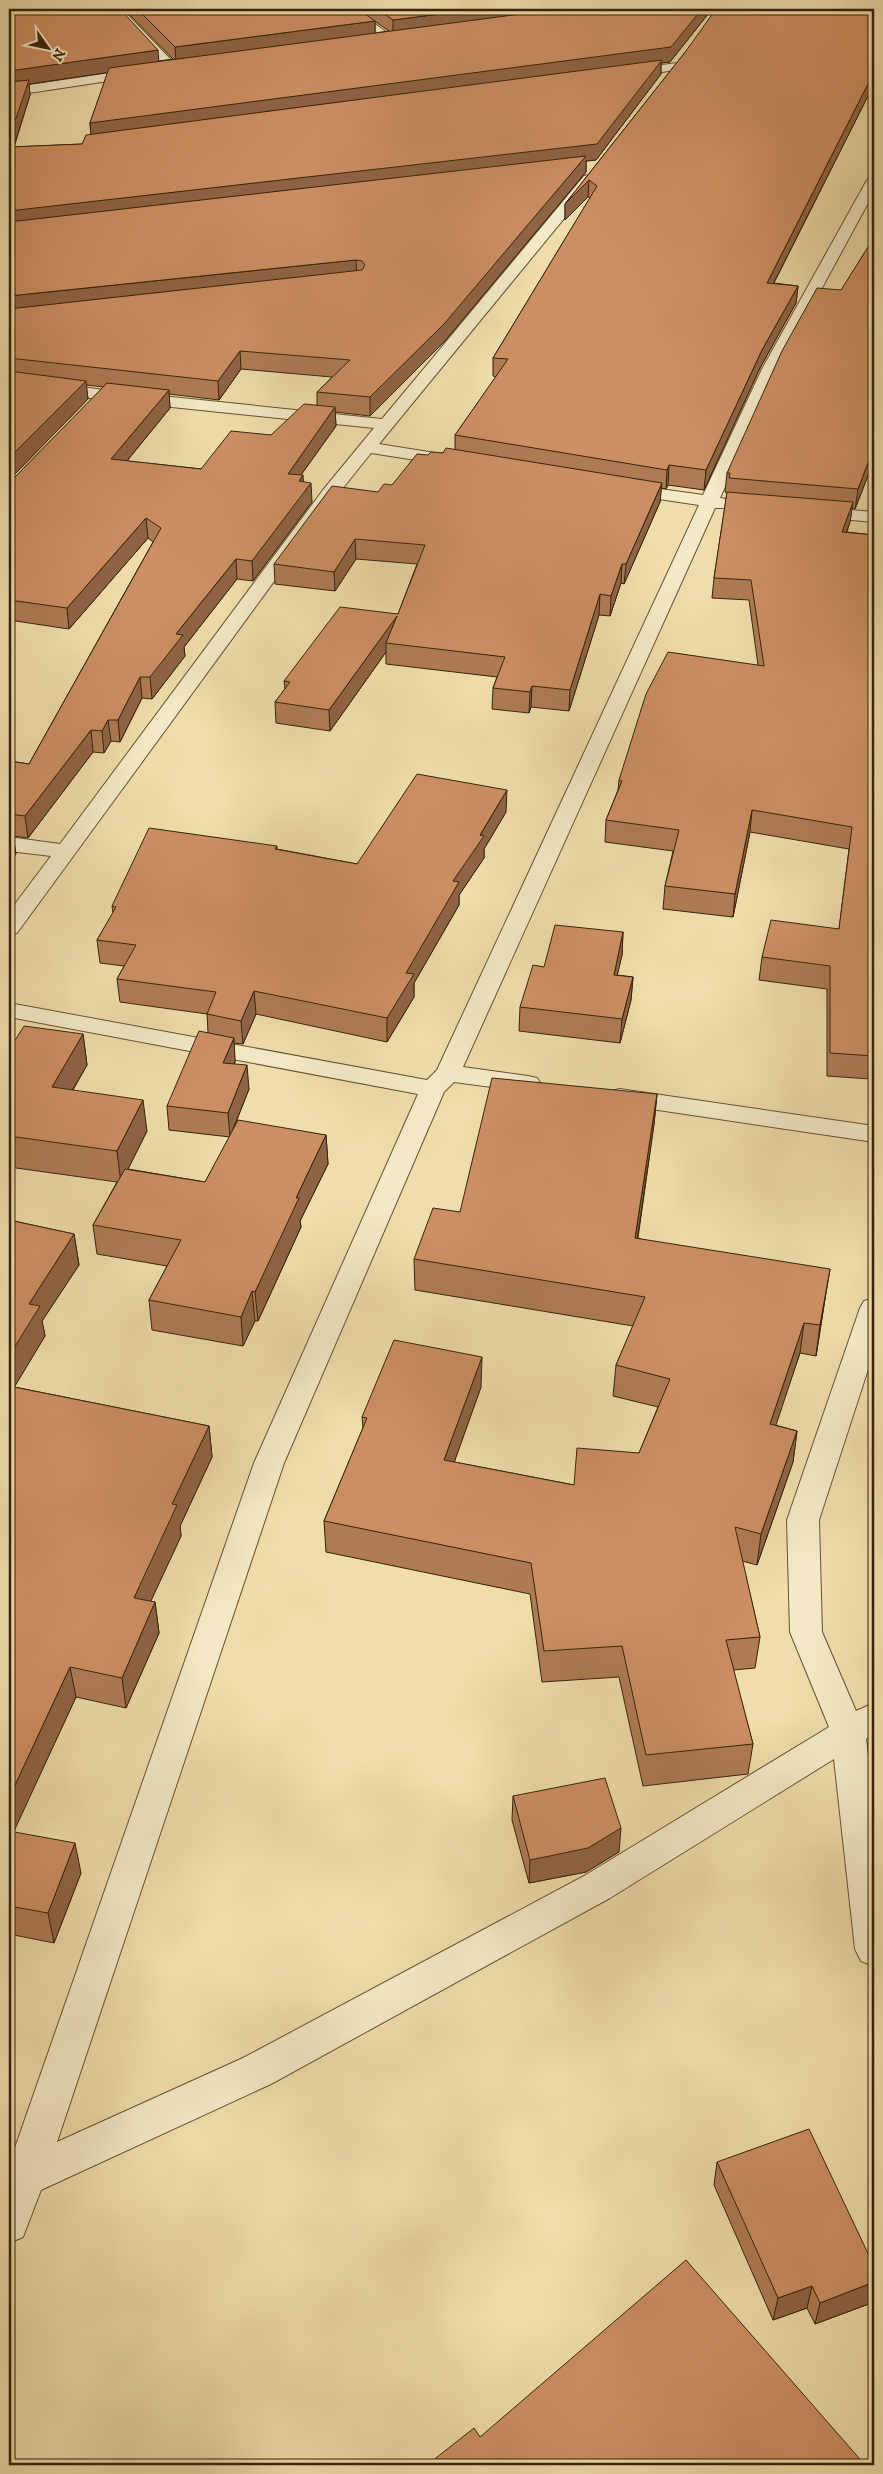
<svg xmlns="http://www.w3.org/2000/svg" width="883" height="2474" viewBox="0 0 883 2474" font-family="'IM FELL DW Pica',serif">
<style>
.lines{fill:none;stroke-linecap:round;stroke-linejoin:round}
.minor-casing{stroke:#645231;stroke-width:2}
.minor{fill:#f5eac8;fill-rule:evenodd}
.wall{fill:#af7b55;stroke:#362308;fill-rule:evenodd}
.shaded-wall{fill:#8f6445;stroke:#362308}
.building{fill:#cc8f63;stroke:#362308}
</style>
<rect width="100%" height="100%" fill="#efdeab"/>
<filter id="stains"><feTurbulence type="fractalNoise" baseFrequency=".004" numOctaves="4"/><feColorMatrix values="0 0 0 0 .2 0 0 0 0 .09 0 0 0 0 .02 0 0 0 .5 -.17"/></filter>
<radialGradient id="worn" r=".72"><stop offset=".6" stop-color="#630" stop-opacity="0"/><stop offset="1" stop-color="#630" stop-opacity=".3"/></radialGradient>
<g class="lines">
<defs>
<g id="minor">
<path d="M111,9H122L176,65V71H168Z"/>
<path d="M342,9H354L396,39L390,42L386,41Z"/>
<path d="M677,63L683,67L681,69L624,78L618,74L624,70Z"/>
<path d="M144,68L148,69L150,72L148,75L9,96V88Z"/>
<path d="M589,175L594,176L596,179L594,182L379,444L460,457L463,461L460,465L454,466L371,453L335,498L17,933L9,935V912L51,856L9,851V837L60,844L323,490L374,428L104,400L9,387V377L104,390L382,419L584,176Z"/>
<path d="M874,176V192L778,369L720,498L732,500L735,504L732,508H715L463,1067L528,1076L537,1078L541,1084L537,1090L528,1092L454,1082L444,1092L284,1463L57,2142L243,2058L584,1876L829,1727L790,1632L787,1520L860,1308L864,1301L874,1298V1351L819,1520L822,1632L856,1711L874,1703V1734L866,1739L874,1804V1966L861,1961L855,1949L834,1759L610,1898L271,2084L41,2190L23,2237L9,2243V2165L254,1463L418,1094L9,1017V1003L427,1080L437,1070L699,505L625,494L619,493L616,489L619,485L625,484L703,495L762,369L867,180Z"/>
<path d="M813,507L874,512V522L807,516L804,512L807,508Z"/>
<path d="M620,1089L874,1126V1142L611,1103L607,1097L611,1091Z"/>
</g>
</defs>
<use href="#minor" class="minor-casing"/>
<use href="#minor" class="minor"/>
</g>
<g class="wall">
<path d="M9,9L159,61L173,59L124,9H712L670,62L661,63V74L596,160L586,161V172L444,342L370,416L335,412L336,426L301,475L312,502L253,581L237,579L184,647L185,656L152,699L142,698L120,742L111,741L104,753L93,752L28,838L13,836L16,854L9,862L12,884L9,889V761L29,764L153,542L148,538L69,629L9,620ZM370,18L389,31L375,33V21ZM108,72L90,123L91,134L82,144L14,147L30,95L29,84ZM241,369L332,377L317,392V405L271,435L201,469L127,461L170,408L169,394L219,400ZM86,385L104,387L14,478L10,479L88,399Z"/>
<path d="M874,9V84L774,283L798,286L796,303L760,368L704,490L668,485L666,489L661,488L660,502L624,584L621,583L610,616L599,615L569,711L531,707L529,713L492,709L493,688L497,677L386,664V652L330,731L276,723L275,702L285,689L284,681L398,614L417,564L356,559L335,591L275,584L274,564L378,492L392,485L428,455L443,453L455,450V435L496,377L493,376V358L590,198L588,197L565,220V204L686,51Z"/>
<path d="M874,219V460L855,509L852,508L850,522L847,532L874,535V996L873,995L874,1056L870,1079L827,1076V989L759,980L762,957L839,929L849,849L750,832L733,917L663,909L665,886L673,851L605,842L606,820L618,790L619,780L758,665L749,600L712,598L714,578L727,493L725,492L727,473L870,244Z"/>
<path d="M506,812L484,849V858L459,895V905L414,983V997L387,1042L256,1014L243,1044L234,1043L235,1062L234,1064L249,1089L232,1132L326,1135L328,1164L300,1221L301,1227L258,1321H255L243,1346L152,1330L149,1300L167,1266L97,1254L93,1225L117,1182L9,1167V1050L83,1034L87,1065L73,1090L147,1131L128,1169L205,1182L230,1137L169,1130L167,1106L208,1033L207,1014L120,1002L117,979L124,966L100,963L97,940L113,913L112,906L277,846V849L357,864Z"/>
<path d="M623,932L622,955L617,975L633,977L631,1000L620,1043L519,1031L520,1007L544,967Z"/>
<path d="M657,1094L654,1124L638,1238L825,1299L816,1356L800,1353L775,1425L797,1431L793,1462L757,1565L742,1561L760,1637L755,1668L733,1670L753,1744L748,1774L643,1786L619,1677L542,1682L530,1594L326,1552L324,1521L363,1428L362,1417L481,1387L454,1462L574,1485L639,1453L658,1407L613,1396L616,1365L633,1326L415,1290L414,1259L460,1212Z"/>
<path d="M9,1220L74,1234L79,1265L42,1321L45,1336L14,1387L209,1426L212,1457L180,1526L181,1536L150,1602H155L159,1633L126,1708L76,1697L13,1832L81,1873L54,1943L9,1934Z"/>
<path d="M513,1796L619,1852L586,1872L529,1883L512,1820Z"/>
<path d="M717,2162L874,2266V2302L815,2324L807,2308L773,2320L714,2185Z"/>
</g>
<g class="shaded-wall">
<path d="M479,9H589L393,34V20Z"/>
<path d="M702,9H712L670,62L661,63V74L596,160L586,161V172L444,342L370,416V397L581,162L9,228V211L91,138L90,123Z"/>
<path d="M375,21V36L176,62L175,47Z"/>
<path d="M158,50L159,65L29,84L30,95L13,149L9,150V71Z"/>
<path d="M874,72V84L765,300L767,283Z"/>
<path d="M589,180L588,197L565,220V204Z"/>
<path d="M356,260L357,277L9,314V296Z"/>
<path d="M798,286L796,303L760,368L704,490L706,470L762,350Z"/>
<path d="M240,351L241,369L219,400L218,381Z"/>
<path d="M86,381L88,399L9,480V458Z"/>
<path d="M169,390L170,408L113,478L111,459Z"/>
<path d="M335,407L336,426L288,493V474Z"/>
<path d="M874,447V460L855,509L858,489Z"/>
<path d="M669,465L668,485L666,489L667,470Z"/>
<path d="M303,475L304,492L311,483L312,502L253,581L252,561Z"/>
<path d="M662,483L660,502L624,584L626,564Z"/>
<path d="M853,502L850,522L839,552L842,532Z"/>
<path d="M146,518L148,538L69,629L67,608Z"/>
<path d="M355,539L356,559L335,591L334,572Z"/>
<path d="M236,559L237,579L184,647L185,656L152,699L150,677L176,634Z"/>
<path d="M622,564L621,583L610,616L611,596Z"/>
<path d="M600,594L599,615L569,711L570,690Z"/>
<path d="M397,616L386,643V652L330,731L329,710Z"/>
<path d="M140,677L142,698L120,742L118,720Z"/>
<path d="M532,686L531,707L529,713L530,692Z"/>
<path d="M108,720L111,741L104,753L102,731Z"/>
<path d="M91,730L93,752L28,838L25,816Z"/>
<path d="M507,790L506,812L484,849V858L459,895V905L414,983V997L387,1042V1018L406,973L453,881Z"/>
<path d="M752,810L750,832L733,917L735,894Z"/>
<path d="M12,831L16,854L9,862L12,884L9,889V836Z"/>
<path d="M623,932L622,955L612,998L614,975Z"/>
<path d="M633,977L631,1000L620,1043L622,1019Z"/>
<path d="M254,991L256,1014L243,1044L241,1021Z"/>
<path d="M83,1034L87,1065L56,1118L52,1087Z"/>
<path d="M234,1038L235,1062L224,1087L223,1063Z"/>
<path d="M247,1065L249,1089L230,1137L228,1113Z"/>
<path d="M657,1094L654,1124L633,1268L635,1238Z"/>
<path d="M143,1100L147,1131L121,1183L117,1151Z"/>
<path d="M326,1135L328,1164L300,1221L301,1227L258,1321L255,1292L296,1198Z"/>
<path d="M74,1234L79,1265L42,1321L45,1336L9,1396V1356L29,1304Z"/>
<path d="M830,1269L825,1299L816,1356L820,1325Z"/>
<path d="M252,1291L255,1321L243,1346L241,1317Z"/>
<path d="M804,1323L800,1353L766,1455L770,1424Z"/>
<path d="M482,1357L481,1387L444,1491V1460Z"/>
<path d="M209,1426L212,1457L180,1526L181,1536L138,1629L134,1598L172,1504Z"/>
<path d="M797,1431L793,1462L757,1565L761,1534Z"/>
<path d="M155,1602L159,1633L126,1708L122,1678Z"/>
<path d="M70,1667L76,1697L9,1842V1798Z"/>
<path d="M621,1828L619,1852L586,1872L529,1883L530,1860Z"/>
<path d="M75,1843L81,1873L54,1943L48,1913Z"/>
<path d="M874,2282V2302L815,2324L820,2303Z"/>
<path d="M812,2286L807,2308L773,2320L778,2298Z"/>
</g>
<g class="building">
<path d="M9,9H120L158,50L9,71Z"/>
<path d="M137,9H358L375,21L175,47Z"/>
<path d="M377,9H479L393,20Z"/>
<path d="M559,9H702L671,47L90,123L109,68Z"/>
<path d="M716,9H874V72L767,283L798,286L762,350L706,470L669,465L667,470L455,435L508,359L493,358L597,186L589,180L565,204L686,51Z"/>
<path d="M662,60L597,144L9,211V147L82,144L86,135Z"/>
<path d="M29,80L11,133L9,134V82Z"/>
<path d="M586,156L444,324L370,397L317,392L350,360L240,351L218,381L9,358V309L362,270L365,265L362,261L356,260L9,296V222Z"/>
<path d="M874,219V447L858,489L729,478L730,473H727L782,351L817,288L841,290L870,244Z"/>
<path d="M9,371L86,381L9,458Z"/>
<path d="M107,383L169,390L111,459L201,469L231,431L271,435L304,404L335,407L288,474L303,475L299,481L311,483L252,561L236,559L176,634L183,635L150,677H140L118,720H108L102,731L91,730L25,816L9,814V761L29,764L161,528L146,518L67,608L9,600V479L14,478Z"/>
<path d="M446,448L662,483L626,564H622L611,596L600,594L570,690L532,686L530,692L493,688L505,657L386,643L397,616L329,710L275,702L290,682L284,681L340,607L398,614L425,545L355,539L334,572L274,564L332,486L378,492L384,484L392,485L417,454L428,455L431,452L443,453Z"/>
<path d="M727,492L853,502L842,532L874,535V972H872L874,1056L830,1053V966L762,957L771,920L839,929L852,827L752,810L735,894L665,886L679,830L606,820L622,781L619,780L646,694L668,652L764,666L751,580L714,578Z"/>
<path d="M417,774L507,790L480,835L484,836L453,881L459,882L406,973L414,974L387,1018L254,991L241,1021L207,1014L216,992L117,979L136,945L97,940L116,907L112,906L149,828L277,846L275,849L357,864Z"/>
<path d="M9,831H12L9,836Z"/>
<path d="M555,925L623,932L614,975L633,977L622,1019L520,1007L533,965L544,967Z"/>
<path d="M24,1026L83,1034L52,1087L143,1100L117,1151L9,1136V1050Z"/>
<path d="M199,1031L234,1038L223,1063L247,1065L228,1113L167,1106Z"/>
<path d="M492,1078L657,1094L635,1238L830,1269L820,1325L804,1323L770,1424L797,1431L761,1534L735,1527L760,1637L726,1640L753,1744L646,1755L622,1646L544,1651L531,1563L324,1521L367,1418L362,1417L394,1340L482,1357L444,1460L574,1485L577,1448L639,1453L670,1379L616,1365L645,1297L414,1259L433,1208L460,1212Z"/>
<path d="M238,1120L326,1135L296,1198H299L255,1292L252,1291L241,1317L149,1300L181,1240L93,1225L125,1169L205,1182Z"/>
<path d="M9,1220L74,1234L29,1304L40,1306L9,1356Z"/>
<path d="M9,1386L209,1426L172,1504L177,1505L134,1598L155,1602L122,1678L70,1667L9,1798Z"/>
<path d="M605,1778L621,1828L588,1848L530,1860L513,1796Z"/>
<path d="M9,1831L75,1843L48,1913L9,1906Z"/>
<path d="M809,2129L874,2266V2282L820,2303L812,2286L778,2298L717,2162Z"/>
<path d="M686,2260L865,2465H427L474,2428L480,2437Z"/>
<path d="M130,2459L146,2465H127Z"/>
</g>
<rect width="883" height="2474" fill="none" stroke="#efdeab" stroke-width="30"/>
<rect x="10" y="10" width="863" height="2454" fill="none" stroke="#362308" stroke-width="2.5"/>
<rect x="15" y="15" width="853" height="2444" fill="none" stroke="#362308"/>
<g transform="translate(48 48) rotate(123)" stroke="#f5eac8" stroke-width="4" paint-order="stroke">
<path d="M0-4L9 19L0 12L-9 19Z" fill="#362308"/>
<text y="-8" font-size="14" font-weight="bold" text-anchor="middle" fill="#362308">N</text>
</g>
<rect width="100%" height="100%" filter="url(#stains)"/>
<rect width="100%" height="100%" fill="url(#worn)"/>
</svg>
